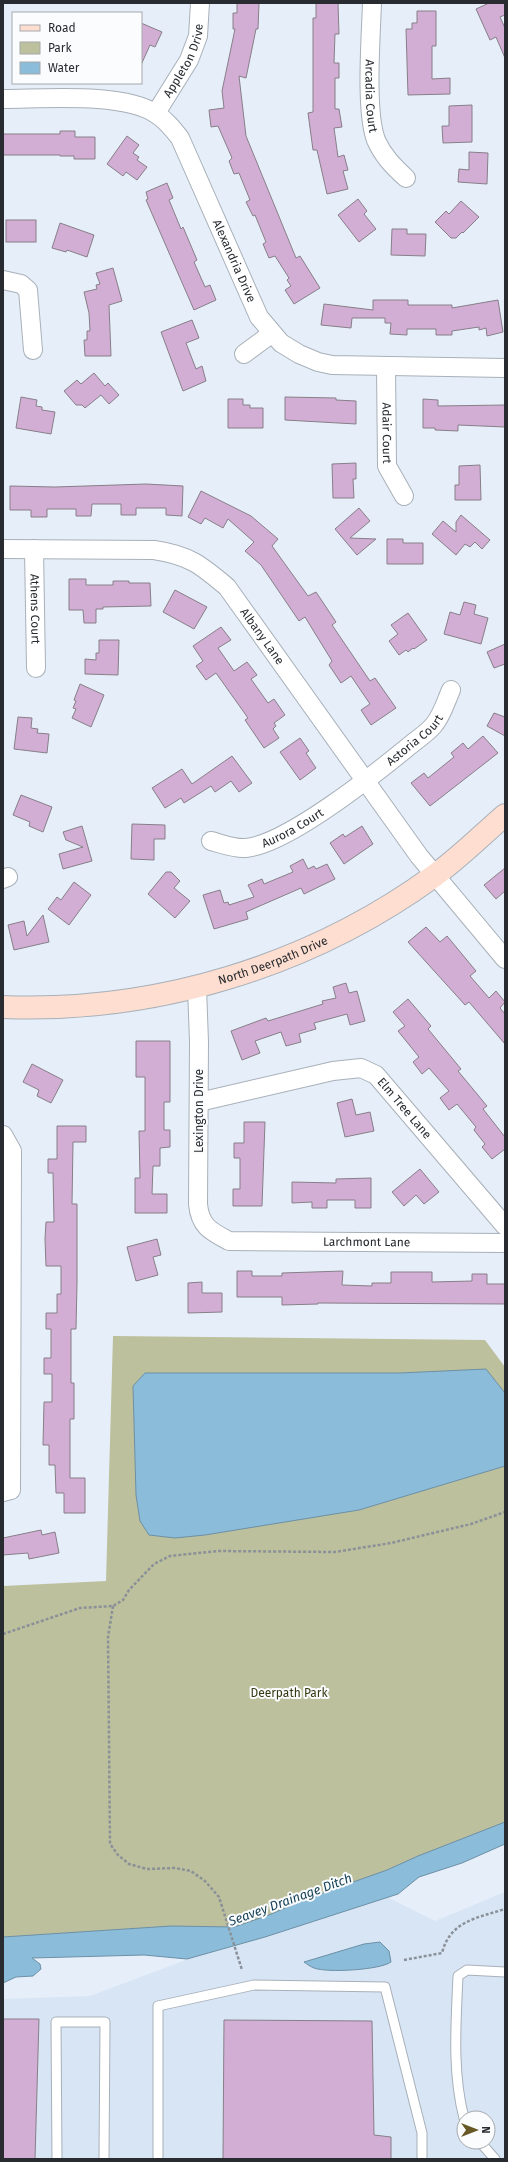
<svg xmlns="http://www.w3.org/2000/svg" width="508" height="2162" viewBox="0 0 508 2162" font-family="'Fira Sans',sans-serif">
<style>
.built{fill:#d7e5f5;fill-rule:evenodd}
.green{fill:#bdc09c}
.water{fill:#8bbcd9;stroke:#6d90a6}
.building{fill:#d2aed5;stroke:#877f88}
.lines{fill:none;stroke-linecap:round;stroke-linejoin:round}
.lane-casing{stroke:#a8b0b9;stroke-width:11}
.street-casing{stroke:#a8b0b9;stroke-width:20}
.secondary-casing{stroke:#a8b0b9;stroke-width:24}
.path{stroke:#8b9198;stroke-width:2.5;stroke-dasharray:3 2;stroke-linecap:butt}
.lane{stroke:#fff;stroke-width:9}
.street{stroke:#fff;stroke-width:18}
.secondary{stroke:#fdded0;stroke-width:22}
.labels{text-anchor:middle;stroke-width:4;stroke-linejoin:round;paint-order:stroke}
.street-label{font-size:12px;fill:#282b2f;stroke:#fafcfe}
.park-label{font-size:12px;fill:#373912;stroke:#fafcfe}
.water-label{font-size:13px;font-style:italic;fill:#163f54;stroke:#fafcfe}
</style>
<rect width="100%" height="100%" fill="#e6eff9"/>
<path class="built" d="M373,1890L435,1921L505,1892V2159H3V1999L90,1996ZM464,2118H488V2142H464Z"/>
<path class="green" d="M113,1336L485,1340L505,1367V1839L242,1941L3,1946V1586L106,1581Z"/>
<g class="water">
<path d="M486,1369L505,1393V1466L359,1510L205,1535L175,1538L149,1535L140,1521L136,1495L133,1386L145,1373H400Z"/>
<path d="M505,1822V1844L462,1863L419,1877L398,1894L265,1937L187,1959L144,1955L32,1958L40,1964L41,1969L33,1976L16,1977L3,1983V1937L171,1926L234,1927L269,1915L308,1898L387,1870L418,1856Z"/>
<path d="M380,1942L389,1951L391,1962C380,1970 327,1973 314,1968C311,1967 307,1964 304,1962L364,1944Z"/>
</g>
<g class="building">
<path d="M237,3H259L258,29H256L246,78L239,76L246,136L296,258L300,256L320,288L294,304L285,290L291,286L287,280L289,278L275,256L269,258L263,244L266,242L255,215L253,216L246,202L250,200L239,173L234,174L229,161L232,158L218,126L211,127L209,110L224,108L222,91L235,29H233V13H237Z"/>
<path d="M316,3H338L339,34H335L334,63H339V78H335V109H339L342,127L334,128L338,157L344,155L348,170L343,171L348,189L327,194L317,150H313L308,113L313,112V18H316Z"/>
<path d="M489,3H505V15L500,17L505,28V58L496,37L490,40L476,9Z"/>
<path d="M417,11H436V46H432V79L450,78V94L408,95L406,29H412V23H417Z"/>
<path d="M141,23L162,32L155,47L150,45L141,65Z"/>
<path d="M472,105V142L443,143L442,126H449V106Z"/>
<path d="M60,131H75V137H95V159H74V156H60V155H3V134H60Z"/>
<path d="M127,136L139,145L133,153L139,157L137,160L147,167L137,180L126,172L123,176L107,164Z"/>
<path d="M469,152L488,153L487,184L458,182L459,169L469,170Z"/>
<path d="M167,183L173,198L169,200L181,229L183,227L197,260L194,262L205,287L210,285L216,300L194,310L146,200L148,199L146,192Z"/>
<path d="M358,199L367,211L364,214L376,229L359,242L338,215Z"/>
<path d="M461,201L479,217L463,233L462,232L456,238H451L435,222L446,211L449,214Z"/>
<rect x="6" y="220" width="30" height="22"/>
<path d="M60,223L94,235L87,257L67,250L66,252L52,248Z"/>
<path d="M392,229H407V234H426L425,256L391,255Z"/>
<path d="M113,268L122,301L109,305L111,356H85L84,340H87V331H90L89,313L84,292L97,289L96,285L100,284L96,273Z"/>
<path d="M373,300H408V305H452V308L498,300L503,332L487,336L486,328L479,330V327L452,331V335H436V329H407V335L390,334L391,323H385V318H352L351,328L321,325L324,304L373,310Z"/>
<path d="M192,320L199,338L186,343L196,369L202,366L206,381L183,391L161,332Z"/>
<path d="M94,373L105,386L108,383L119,395L109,404L101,395L85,408L82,405H76L64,391L77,380L81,384Z"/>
<path d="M21,397L37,400L36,406L42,407V410L55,412L51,434L16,428Z"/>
<path d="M285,397L336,398V400L356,401V424L285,420Z"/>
<path d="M228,399H243V405H250V408H263V428H228Z"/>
<path d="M423,399L438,400V406L505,405V427L458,425V431L435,430V428H423Z"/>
<path d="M356,463V479H353L354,498H333L332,464Z"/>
<path d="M480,465L481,500H455V485H459V466Z"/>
<path d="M146,484L183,486L182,516L166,515V508H136V515H121V504H92L91,516H76V509H47V517H31V510H10V486L55,487Z"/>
<path d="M201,491L251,516L278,539L272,546L308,596L316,592L336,622L332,625L370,681L375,678L396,708L371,725L361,710L370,704L351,676L341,683L329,665L332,661L305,617L299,621L261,565L245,551L254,542L228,519L223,528L205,518L201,524L188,517Z"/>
<path d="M359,508L370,521L350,538L376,539L357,555L335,529Z"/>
<path d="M461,515L490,540L482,549L475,542L470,547L465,544L456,555L432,534L443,521L456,532V522Z"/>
<path d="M387,539H403V543H423V564H387Z"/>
<path d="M69,579H86V585H113V581H129V583H150L151,606L103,607V609H96V623H84L83,610H69Z"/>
<path d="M175,590L207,607L194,629L163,612Z"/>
<path d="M464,602L476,605L474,614L488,618L481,644L444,634L450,612L460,615Z"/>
<path d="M408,613L427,640L414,649L413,648L408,652L406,650L399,655L389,641L398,634L391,625Z"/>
<path d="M221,627L231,640L218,648L234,671L247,662L257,675L251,679L268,703L274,699L285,715L274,723L276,726L273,729L279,738L264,748L245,720L248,718L216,673L206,680L196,666L203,661L193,646Z"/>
<path d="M99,640H119L118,675L85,674V659L96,660V653H99Z"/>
<path d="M505,644V664L494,668L487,652Z"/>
<path d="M80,684L104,695L91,727L72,718L76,709L73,708L76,701L74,700Z"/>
<path d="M494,713L505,717V736L487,726Z"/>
<path d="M18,717L32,718L31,728L38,729L37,733L49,734L47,753L14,749Z"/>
<path d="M483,736L498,753L430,806L411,783L424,773L428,778L454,757L451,753L463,743L468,749Z"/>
<path d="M300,738L309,751L306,753L316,768L300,780L280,752Z"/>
<path d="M232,756L252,783L239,792L231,781L215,792L211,786L184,803L181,798L165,808L152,788L182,769L192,784Z"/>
<path d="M21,795L52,807L43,832L29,826L30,822L13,815Z"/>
<path d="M132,824L165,825V839H154V860L131,859Z"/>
<path d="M82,826L92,861L63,869L59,854L83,847L66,840L63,832Z"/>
<path d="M362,826L373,844L344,864L330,843L343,834L345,837Z"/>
<path d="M303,859L308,869L314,866L316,869L327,864L335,879L304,894L301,888L246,912L248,919L214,929L203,895L220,890L224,903L228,902L229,905L254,897L248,885L262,879L264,884L293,872L290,866Z"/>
<path d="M505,868V891L496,899L484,885Z"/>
<path d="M166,872H171L180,881L174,888L190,901L175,918L148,894Z"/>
<path d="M74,882L91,895L69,925L48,909L57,897L61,900Z"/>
<path d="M43,915L49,942L14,950L8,925L24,921L27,936Z"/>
<path d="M426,927L440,942L447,936L476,971L470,976L489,998L496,991L505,1002L500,1008L505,1014V1044L469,1002L465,1005L408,942Z"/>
<path d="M346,983L349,993L357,991L365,1021L350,1025L347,1014L314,1023L316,1029L299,1034L301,1042L286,1046L281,1032L255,1041L260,1053L242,1060L231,1031L266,1018L268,1021L323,1004L322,1001L336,998L333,987Z"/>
<path d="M408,999L431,1026L428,1029L461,1069L458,1071L487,1106L483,1109L505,1137V1149L492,1159L482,1147L485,1144L474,1130L476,1127L457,1104L449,1110L440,1098L449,1091L429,1068L422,1074L413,1062L419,1057L398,1031L405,1026L393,1012Z"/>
<path d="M136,1041H170V1102H164V1130H170V1147L160,1148V1166H153L152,1194H167V1213H135V1178H140L139,1131H145V1077H136Z"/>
<path d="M32,1064L63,1080L51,1103L37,1096L39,1090L23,1082Z"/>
<path d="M352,1099L356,1115L370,1112L374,1131L345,1137L337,1103Z"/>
<path d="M244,1122H265L262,1206H233V1189H240V1158H234V1143H244Z"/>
<path d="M57,1126H86V1142H73L72,1204H77V1283L76,1329H71V1383H74V1419H70V1478H85V1513H64V1493H56L55,1465H49V1445H43L44,1402H52V1374H44V1358H51V1329H46V1313H57V1294H61V1266H46L45,1239L46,1222H54L53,1173H48V1159H57Z"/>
<path d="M420,1169L439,1192L424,1204L416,1195L404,1206L392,1192Z"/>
<path d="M371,1178V1208H355V1200H327V1208H312V1202L292,1203V1182L336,1183V1179Z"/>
<path d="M157,1239L161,1255L153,1257L158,1275L136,1281L127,1247Z"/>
<path d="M237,1271H252V1276H282V1273L343,1271L342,1285L372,1286V1283H391V1272H432V1282L472,1281V1274H487V1284H505V1304L318,1303V1304L282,1305V1297H237Z"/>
<path d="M202,1282V1293H222V1312L188,1313V1283Z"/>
<path d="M41,1530L42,1535L55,1532L59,1553L29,1559L28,1553L3,1555V1538Z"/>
<path d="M3,2019H39L35,2159H3Z"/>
<path d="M224,2020L372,2021L374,2135L391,2137V2159H223Z"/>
</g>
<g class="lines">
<defs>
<g id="lane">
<path d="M464,2118C452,2072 456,2023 458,1976L467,1970L505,1972"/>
<path d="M480,2142L495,2159"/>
<path d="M57,2159L56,2022H105L104,2159"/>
<path d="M158,2159V2006L254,1985L385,1987L422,2133V2159"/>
</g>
<g id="street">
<path id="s1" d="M372,3C371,36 365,111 376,140C383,156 393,166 406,178"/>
<path id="s2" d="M3,99C44,99 123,92 156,114C166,120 173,129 180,138L259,317L281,343L299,354L318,362L332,365L505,368"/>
<path id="s3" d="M156,113L189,60L198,36L200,3"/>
<path d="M3,280L21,284L28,290L33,350"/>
<path d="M244,354L271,334"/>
<path id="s4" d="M386,366L387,466L404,496"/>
<path id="s5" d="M3,549L154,550C189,555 201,565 227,587L419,856L505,959"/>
<path id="s6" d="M34,549L36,668"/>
<path id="s7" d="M211,841C222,844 235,849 246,848C287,844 375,774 408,747C416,740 426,734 433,726C442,716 446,701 451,690"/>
<path d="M3,879L8,877"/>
<path id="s8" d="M197,987L199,1042L198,1204C200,1226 210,1231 229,1241L505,1243"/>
<path id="s9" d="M199,1102L333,1071L361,1068L376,1075L505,1226"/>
<path d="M3,1135L12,1151L11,1490L3,1492"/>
</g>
<g id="secondary">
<path id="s10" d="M3,1007C156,1013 310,966 434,876C459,858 482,835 505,815"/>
</g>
</defs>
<use href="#lane" class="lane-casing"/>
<use href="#street" class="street-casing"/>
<use href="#secondary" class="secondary-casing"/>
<g class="path">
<path d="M113,1606L108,1637L110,1844L118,1855L129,1864L147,1869L175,1868L191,1871L205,1881L219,1897L242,1970"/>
<path d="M3,1634L80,1608L113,1606L123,1600L129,1590L154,1564L170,1556L218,1551L335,1552L391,1543L471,1524L505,1512"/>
<path d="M404,1960L442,1953C450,1921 477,1918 505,1909"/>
</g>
<use href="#lane" class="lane"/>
<use href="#street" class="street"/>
<use href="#secondary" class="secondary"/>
</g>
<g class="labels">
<g class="street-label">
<text dy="4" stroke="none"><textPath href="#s3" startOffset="60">Appleton Drive</textPath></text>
<text dy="4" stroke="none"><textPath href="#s1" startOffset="93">Arcadia Court</textPath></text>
<text dy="4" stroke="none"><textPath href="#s2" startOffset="324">Alexandria Drive</textPath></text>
<text dy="4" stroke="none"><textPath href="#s4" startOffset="67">Adair Court</textPath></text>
<text dy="4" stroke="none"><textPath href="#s6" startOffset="60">Athens Court</textPath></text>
<text dy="4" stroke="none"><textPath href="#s5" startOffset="295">Albany Lane</textPath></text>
<text dy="4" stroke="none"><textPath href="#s7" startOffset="238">Astoria Court</textPath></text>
<text dy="4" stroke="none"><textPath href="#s7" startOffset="87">Aurora Court</textPath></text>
<text dy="4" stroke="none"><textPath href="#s10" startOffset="276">North Deerpath Drive</textPath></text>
<text dy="4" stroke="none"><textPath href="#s9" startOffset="226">Elm Tree Lane</textPath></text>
<text transform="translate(199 1111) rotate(-90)" y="4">Lexington Drive</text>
<text dy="4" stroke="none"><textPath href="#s8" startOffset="406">Larchmont Lane</textPath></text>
</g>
<g class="park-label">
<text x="289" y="1697">Deerpath Park</text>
</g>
<g class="water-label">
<text transform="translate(290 1899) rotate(-20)" y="5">Seavey Drainage Ditch</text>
</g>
</g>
<rect width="508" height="2162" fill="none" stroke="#282b2f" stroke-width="8"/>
<rect x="12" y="12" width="130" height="72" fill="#fafcfe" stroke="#a6a8ab"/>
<rect x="20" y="25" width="20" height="6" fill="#fdded0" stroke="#a6a8ab"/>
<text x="48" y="32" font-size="12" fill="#282b2f">Road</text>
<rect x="20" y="42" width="20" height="12" fill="#bdc09c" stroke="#a6a8ab"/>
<text x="48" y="52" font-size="12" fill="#282b2f">Park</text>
<rect x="20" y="62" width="20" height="12" fill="#8bbcd9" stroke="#a6a8ab"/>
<text x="48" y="72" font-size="12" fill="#282b2f">Water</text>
<g transform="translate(476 2130) rotate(90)"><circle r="19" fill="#fafcfe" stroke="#a6a8ab"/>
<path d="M0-3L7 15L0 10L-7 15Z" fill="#675826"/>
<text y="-6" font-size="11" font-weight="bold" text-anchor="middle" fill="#282b2f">N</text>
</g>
</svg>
